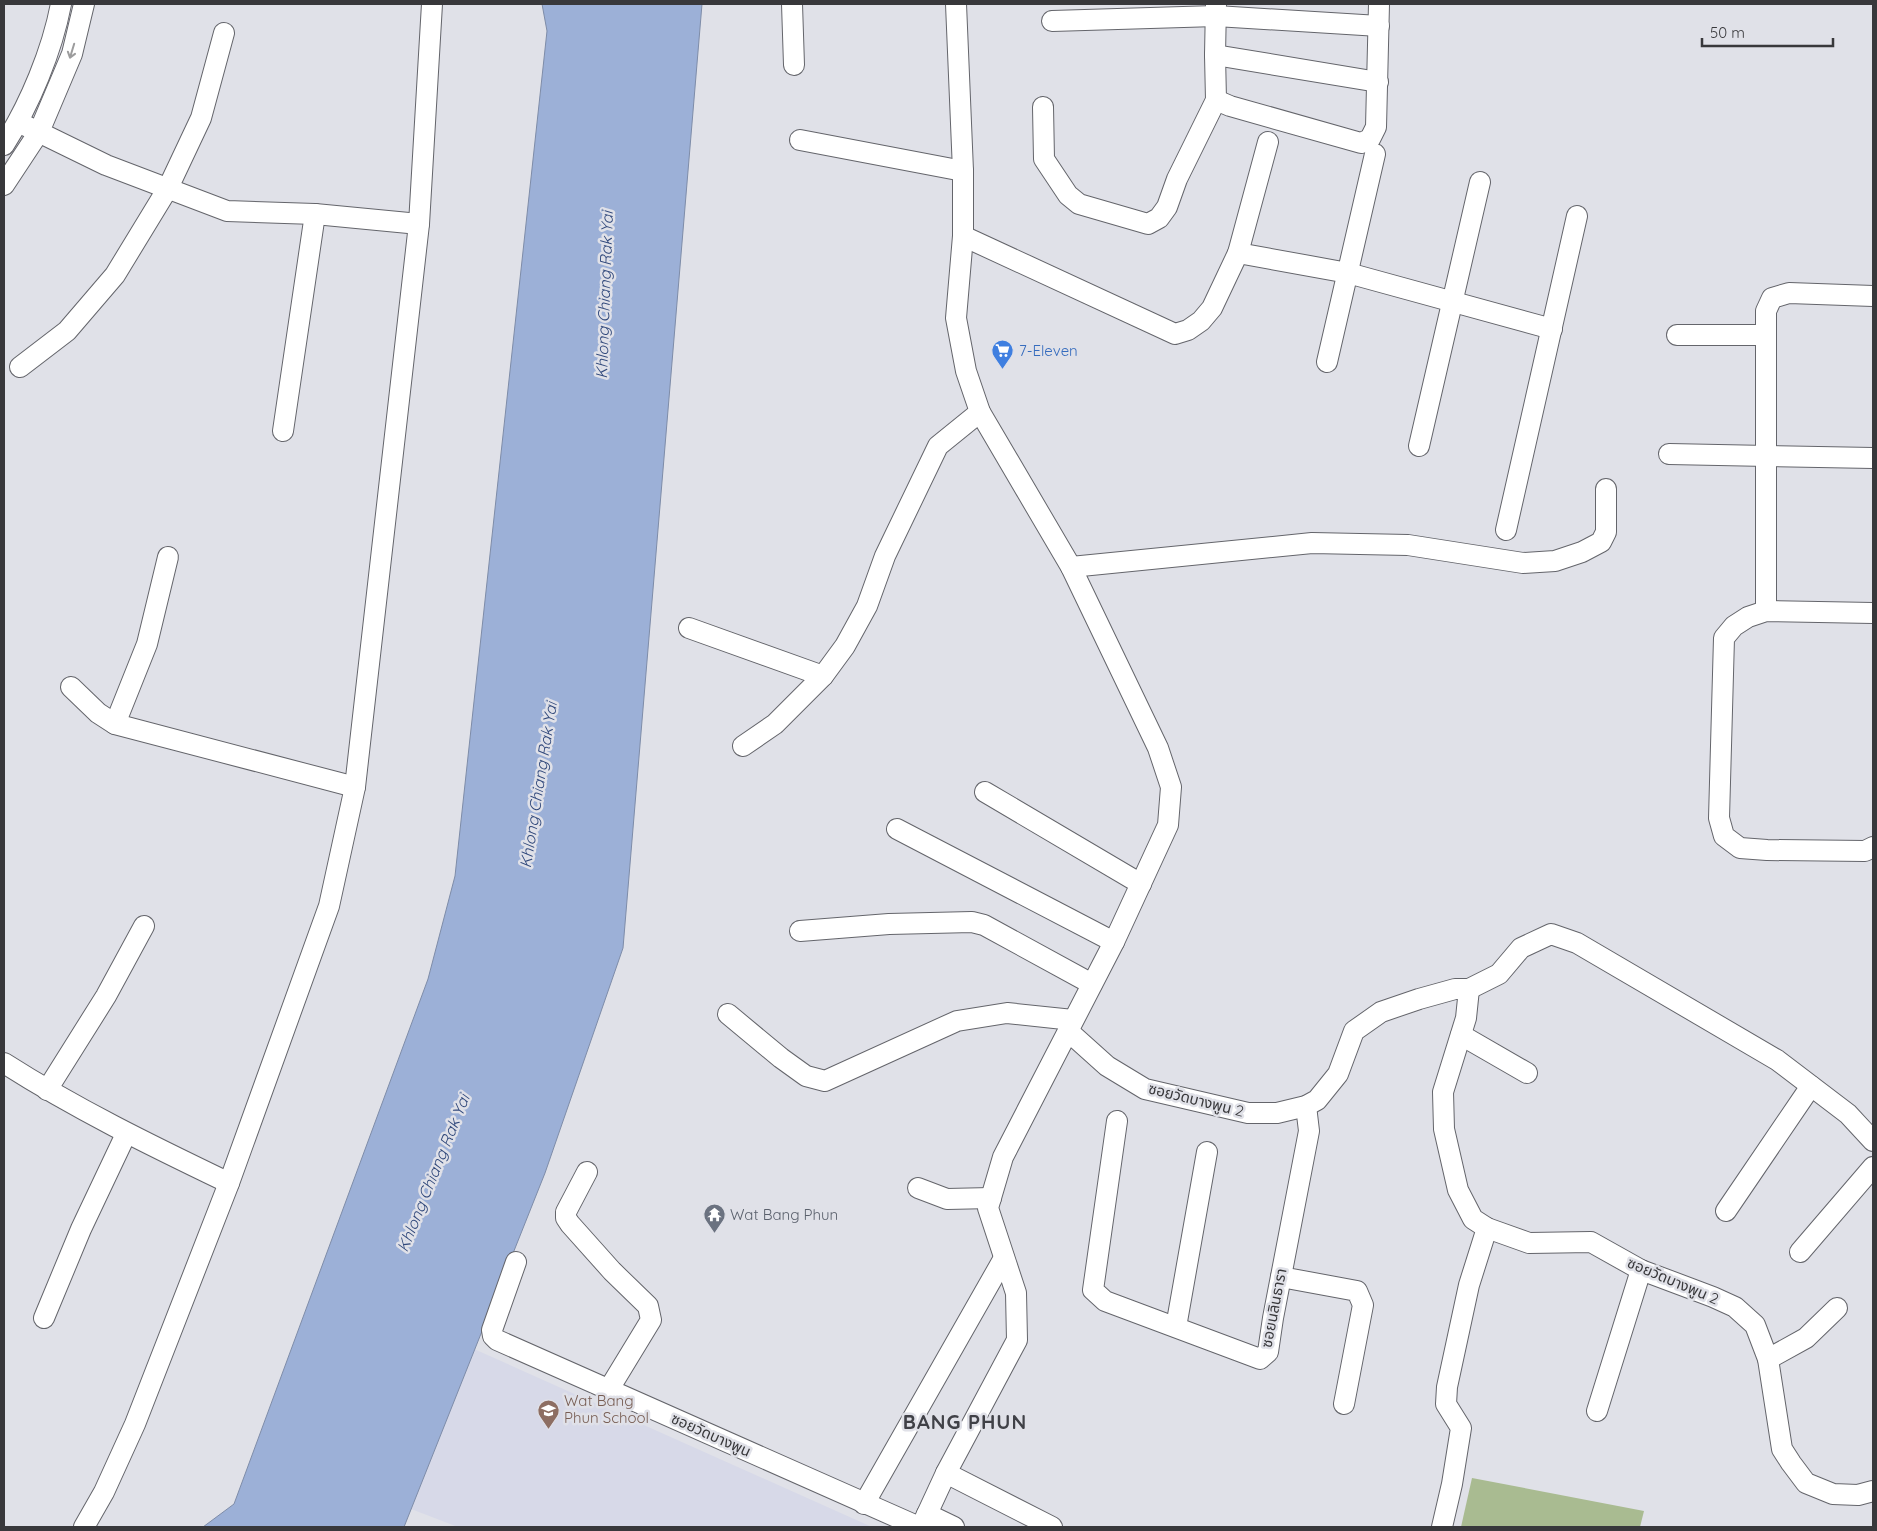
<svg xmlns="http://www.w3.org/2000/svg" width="1877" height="1531" viewBox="0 0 1877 1531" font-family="Quicksand,'Noto Sans Thai',sans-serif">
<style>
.built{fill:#d7d9e8}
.forest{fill:#a9bb91}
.water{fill:#9cb0d7;stroke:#7e8ca8}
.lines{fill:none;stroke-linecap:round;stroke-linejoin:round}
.minor-casing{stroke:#64656b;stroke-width:22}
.minor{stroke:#fff;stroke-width:20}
.oneway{stroke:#9c9c9d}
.labels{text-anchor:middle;stroke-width:5;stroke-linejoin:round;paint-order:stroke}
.shop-label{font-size:15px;fill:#366cbe;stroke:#e0e1e8;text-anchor:start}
.street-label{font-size:15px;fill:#38383b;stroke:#e0e1e8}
.worship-label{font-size:15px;fill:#5b616d;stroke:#e0e1e8;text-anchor:start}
.education-label{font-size:15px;fill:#785e54;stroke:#e0e1e8;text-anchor:start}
.water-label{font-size:16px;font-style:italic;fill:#30487b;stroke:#e0e1e8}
.district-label{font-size:20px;font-weight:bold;letter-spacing:1px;fill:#404147;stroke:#e0e1e8}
</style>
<rect width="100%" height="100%" fill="#e0e1e8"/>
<path class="built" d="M474,1349L872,1527H458L411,1509Z"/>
<path class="forest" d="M1472,1478L1644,1511L1640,1527H1461Z"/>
<path class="water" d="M542,4H702L623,948L545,1173L404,1527H203L234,1504L428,979L455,876L547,31Z"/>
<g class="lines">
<defs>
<g id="minor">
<path d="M792,4L794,65"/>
<path d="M1052,21L1216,16L1379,26"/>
<path d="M1215,55L1378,82"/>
<path d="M1216,100L1230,106L1361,143L1370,139L1376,127L1379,4"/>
<path d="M1043,107L1044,159L1068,195L1079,204L1148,224L1159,218L1167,207L1177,179L1216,100L1215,55L1216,4"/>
<path d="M18,122L106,165L227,211L315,214L419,224"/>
<path d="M800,140L963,171"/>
<path d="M4,145C30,104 52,51 61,4"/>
<path d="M4,185L39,132L72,54L84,4"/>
<path d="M963,236L1175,334L1188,330L1201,321L1212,308L1238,253L1268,142"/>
<path d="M1238,253L1348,273L1552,329"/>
<path d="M1677,335H1766"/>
<path d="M1327,362L1375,154"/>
<path d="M20,367L67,331L115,275L168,188L201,118L224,33"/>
<path d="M283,431L315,214"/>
<path d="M1419,446L1480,182"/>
<path d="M1669,454L1873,458"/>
<path d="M1506,530L1577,216"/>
<path d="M1071,567L1312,543L1408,545L1523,563L1555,561L1582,552L1601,542L1606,532V489"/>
<path d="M1766,611V311L1772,298L1789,293L1873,296"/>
<path d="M1873,613L1766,611L1748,617L1734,626L1724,638L1719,818L1724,836L1740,848L1767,850L1865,851L1873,847"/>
<path d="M689,628L823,676"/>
<path d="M71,687L98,713L115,724L355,787"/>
<path d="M115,724L147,644L168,557"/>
<path d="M743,746L775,724L823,676L845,646L867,606L885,556L938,446L980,412"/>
<path d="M985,792L1141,884"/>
<path d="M897,829L1114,942"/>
<path d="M800,931L889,924L972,922L984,925L1092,984"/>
<path d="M1469,989L1466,1018L1443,1092L1444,1129L1458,1190L1473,1219L1487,1228L1529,1243L1591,1242L1641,1270L1713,1297L1735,1307L1755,1325L1768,1359L1782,1449L1791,1463L1806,1483L1833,1494L1858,1495L1873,1491"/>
<path d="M728,1014L781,1058L806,1076L825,1081L957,1021L1007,1013L1073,1020"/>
<path d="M1068,1031L1107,1066L1145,1089L1248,1113H1277L1306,1106L1317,1100L1338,1074L1354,1031L1381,1012L1419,999L1455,989H1469L1499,974L1521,948L1551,934L1577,943L1777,1060L1848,1114L1873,1141"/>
<path d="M1461,1035L1527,1073"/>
<path d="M4,1063C76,1109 152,1146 229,1183"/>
<path d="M47,1090L106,996L144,926"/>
<path d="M1117,1121L1093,1290L1105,1301L1260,1359L1268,1352L1273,1318L1309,1131L1306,1106"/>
<path d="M587,1172L566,1212V1218L570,1224L612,1271L648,1306L651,1320L609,1389"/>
<path d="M918,1188L947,1199L991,1198"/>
<path d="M1726,1211L1811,1086"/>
<path d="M1800,1252L1873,1167"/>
<path d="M516,1262L492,1330L493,1336L497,1340L919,1527"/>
<path d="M1281,1277L1357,1291L1363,1305L1344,1404"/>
<path d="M44,1318L81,1229L126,1134"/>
<path d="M1176,1327L1207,1152"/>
<path d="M1768,1359L1806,1338L1837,1308"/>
<path d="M1597,1411L1641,1270"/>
<path d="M946,1473L1052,1527"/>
<path d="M864,1504L1004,1258"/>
<path d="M927,1514L954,1527"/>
<path d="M84,1527L104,1492L135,1424L229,1183L329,906L355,787L419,224L432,4"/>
<path d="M921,1527L946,1473L1017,1340L1016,1293L988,1208L1003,1157L1114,942L1168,825L1171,787L1158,748L1071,567L980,412L966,371L956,318L963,236V171L956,4"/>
<path d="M1442,1527L1452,1484L1461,1428L1446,1404L1447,1387L1469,1285L1487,1228"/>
</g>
</defs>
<use href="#minor" class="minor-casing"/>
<use href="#minor" class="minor"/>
</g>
<defs><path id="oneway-shaft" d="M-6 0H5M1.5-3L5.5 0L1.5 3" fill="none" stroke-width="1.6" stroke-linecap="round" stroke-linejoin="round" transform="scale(1.25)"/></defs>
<use class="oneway" href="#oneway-shaft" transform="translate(72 51) rotate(107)"/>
<defs>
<symbol id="supermarket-pin" viewBox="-11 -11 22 30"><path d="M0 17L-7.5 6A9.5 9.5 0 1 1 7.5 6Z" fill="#3f7fe0" stroke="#e0e1e8"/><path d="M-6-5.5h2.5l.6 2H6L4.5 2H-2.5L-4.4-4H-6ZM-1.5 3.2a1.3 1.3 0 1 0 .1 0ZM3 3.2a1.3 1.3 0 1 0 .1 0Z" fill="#fff"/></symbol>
<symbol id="temple-pin" viewBox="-11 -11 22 30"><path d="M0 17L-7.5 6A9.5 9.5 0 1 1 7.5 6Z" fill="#6b7280" stroke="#e0e1e8"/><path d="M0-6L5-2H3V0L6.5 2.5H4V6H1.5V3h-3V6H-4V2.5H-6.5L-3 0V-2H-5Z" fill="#fff"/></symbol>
<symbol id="school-pin" viewBox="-11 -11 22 30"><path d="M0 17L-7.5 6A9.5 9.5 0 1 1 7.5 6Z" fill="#8d6e63" stroke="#e0e1e8"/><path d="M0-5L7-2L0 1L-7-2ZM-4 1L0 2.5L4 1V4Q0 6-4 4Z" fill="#fff"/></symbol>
</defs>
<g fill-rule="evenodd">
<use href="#supermarket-pin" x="990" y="338" width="25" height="34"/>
<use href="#temple-pin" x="702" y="1202" width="25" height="34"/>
<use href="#school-pin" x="536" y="1398" width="25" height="34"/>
</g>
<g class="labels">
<g class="shop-label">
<text x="1019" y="356">7-Eleven</text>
</g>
<g class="street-label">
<text transform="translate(1196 1100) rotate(14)" y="5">ซอยวัดบางพูน 2</text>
<text transform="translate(1673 1281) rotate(23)" y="5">ซอยวัดบางพูน 2</text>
<text transform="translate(1274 1308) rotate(-79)" y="5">ซอยนลินธารา</text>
<text transform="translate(711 1435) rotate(24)" y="5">ซอยวัดบางพูน</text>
</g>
<g class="worship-label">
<text x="730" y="1220">Wat Bang Phun</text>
</g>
<g class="education-label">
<text x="564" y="1406">Wat Bang<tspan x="564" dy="17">Phun School</tspan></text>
</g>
<g class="water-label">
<text transform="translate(604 295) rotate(-88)" y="6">Khlong Chiang Rak Yai</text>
<text transform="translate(538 785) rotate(-81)" y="6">Khlong Chiang Rak Yai</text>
<text transform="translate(433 1173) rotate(-68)" y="6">Khlong Chiang Rak Yai</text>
</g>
<g class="district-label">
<text x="965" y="1429">BANG PHUN</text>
</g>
</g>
<rect width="1877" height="1531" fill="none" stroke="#38383b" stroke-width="10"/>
<path d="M1702 38v8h131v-8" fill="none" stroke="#38383b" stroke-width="2.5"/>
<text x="1710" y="38" font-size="15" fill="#38383b" stroke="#e0e1e8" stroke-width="4" paint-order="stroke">50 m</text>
</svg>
